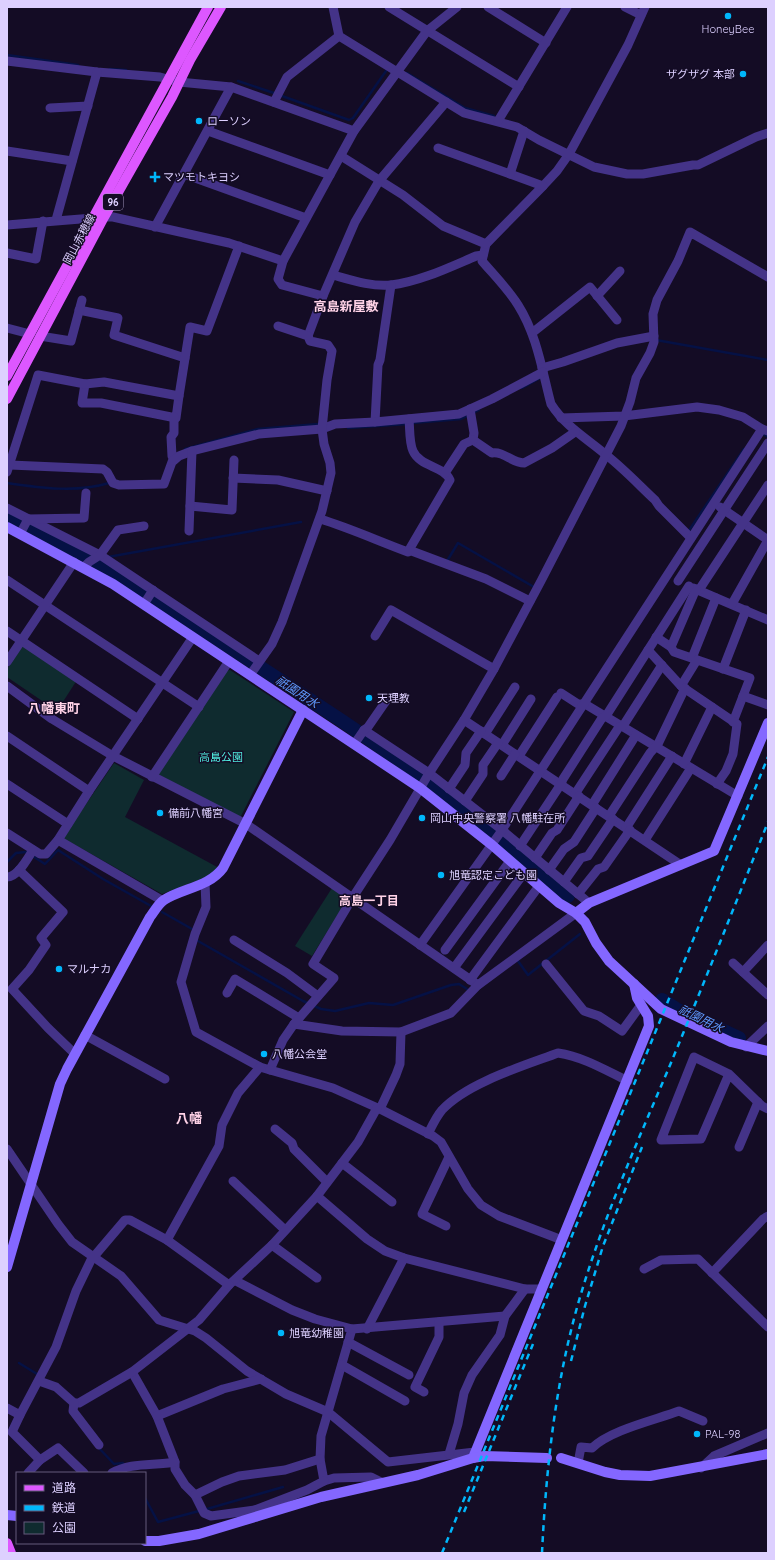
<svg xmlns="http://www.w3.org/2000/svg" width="775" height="1560" viewBox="0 0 775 1560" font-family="Quicksand,'Noto Sans JP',sans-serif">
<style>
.green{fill:#0f2b2f}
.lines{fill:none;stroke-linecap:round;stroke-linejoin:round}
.stream{stroke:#051145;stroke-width:2.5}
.river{stroke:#051145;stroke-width:14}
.street{stroke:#438;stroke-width:9}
.secondary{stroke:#8467ff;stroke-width:10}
.primary{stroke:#dd57ff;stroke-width:10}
.rail{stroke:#00b7fb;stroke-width:2.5;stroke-dasharray:6 5;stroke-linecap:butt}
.poi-dot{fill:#00b7fb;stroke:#140c25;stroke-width:1.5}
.labels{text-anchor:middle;stroke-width:3;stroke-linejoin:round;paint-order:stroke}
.shield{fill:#140c25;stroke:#a195be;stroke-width:1}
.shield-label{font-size:10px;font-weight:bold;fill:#ddd0ff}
.poi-label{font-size:11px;fill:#ddd0ff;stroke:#140c25;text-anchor:start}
.street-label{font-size:11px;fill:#ddd0ff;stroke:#140c25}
.park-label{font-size:11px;fill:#50eade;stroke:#140c25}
.water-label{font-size:12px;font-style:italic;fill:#5e99ff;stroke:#140c25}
.neighbourhood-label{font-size:12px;font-weight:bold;fill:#ffd2e7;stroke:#140c25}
.quarter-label{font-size:13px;font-weight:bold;fill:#ffd2e7;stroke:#140c25}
</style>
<rect width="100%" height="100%" fill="#140c25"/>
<g class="green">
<path d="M24,644L77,680L57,711L7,677V669Z"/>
<path d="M230,670L294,712L240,818L156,773L225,671Z"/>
<path d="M114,763L144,780L125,817L219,868L204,878L162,894L63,838Z"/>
<path d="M332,888L348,898L312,956L295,946Z"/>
</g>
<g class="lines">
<g class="stream">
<path d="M7,55L78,65"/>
<path d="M110,69L126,70"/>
<path d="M407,73L465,108L494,116"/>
<path d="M238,81L274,93"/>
<path d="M282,96L349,120L353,118L386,71"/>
<path d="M656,340L768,360"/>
<path d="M522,388L542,377"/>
<path d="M412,423L461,419L479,410"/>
<path d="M348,428L407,424"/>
<path d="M763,434L768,437"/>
<path d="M185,449L258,429L319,424"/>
<path d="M7,483C41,488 76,493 109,483"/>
<path d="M688,532L744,449"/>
<path d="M108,557L301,522"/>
<path d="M447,561L458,543L534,587"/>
<path d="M34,857L45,864L58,850L103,879L151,906"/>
<path d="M7,862L16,853L26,852"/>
<path d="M162,912L192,929"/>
<path d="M198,941L303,1001L321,1009L335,1011L369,1003L393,1005L451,985L459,984L467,989"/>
<path d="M518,961L528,975L580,934"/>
<path d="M19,1363L37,1374"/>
<path d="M98,1447L114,1464L123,1463L125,1466"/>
<path d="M145,1498L158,1522L199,1511"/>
<path d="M207,1509L283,1487"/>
</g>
<g class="river">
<path d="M7,514L96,561L152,596L342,721L430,781L502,840L568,896"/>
<path d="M662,1000L676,1009L739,1038"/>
</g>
<g class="street">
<path d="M389,7L519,87"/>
<path d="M488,7L546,43"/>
<path d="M625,7L641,15"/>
<path d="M645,7L628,45L569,154L557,171L543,186L486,244L482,261C494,275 508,289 518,305C537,335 542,370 551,404C565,426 586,438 605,454C623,468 639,485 655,500L659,506L691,538"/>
<path d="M339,36L464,113L517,127L539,140L594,167L627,174H643L693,165H698L756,137L768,133"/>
<path d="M7,61L97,72L160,77L179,82L231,87L354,131"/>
<path d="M274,102L287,77L339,36L333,7"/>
<path d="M50,108L88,106"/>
<path d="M498,121L567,7"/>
<path d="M208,131L330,175"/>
<path d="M438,148L543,186"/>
<path d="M7,151L72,161"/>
<path d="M341,156L403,195L443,226L486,244"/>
<path d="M184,174L306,218"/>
<path d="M510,174L524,131"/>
<path d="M104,217H113L229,243L283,261"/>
<path d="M56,220L97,72"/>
<path d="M7,225L93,218"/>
<path d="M155,227L231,87"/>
<path d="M7,253L36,259L43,221"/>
<path d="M333,275C351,280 372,287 391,285C419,282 450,267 476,256L483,255"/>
<path d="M323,296L282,285L278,279L283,261L354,131L427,31L457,7"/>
<path d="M597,296L620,271"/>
<path d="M79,310L118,318L114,335L185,358"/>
<path d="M7,328L30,334"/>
<path d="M532,333L590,287L617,320"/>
<path d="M40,336L71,341L82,300"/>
<path d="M308,336L323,296L355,222L379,181L446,102"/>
<path d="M542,368L563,362L617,343L654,336"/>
<path d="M85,384L82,403H101L176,418L179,396"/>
<path d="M470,409L474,433L473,440L492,453C504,451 512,463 524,463L552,448L575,432"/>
<path d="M174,417V433L171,437L172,456L174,460"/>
<path d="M561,418L624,416L697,407L719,410L743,417L762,429"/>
<path d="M409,419C410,429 409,442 413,451C420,467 444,466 450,480L409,550"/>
<path d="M375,422L378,365L380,360L391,285"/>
<path d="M10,465L103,469L107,472L113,483L119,485L164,484L172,462L179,456L192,451L259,434L322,429L335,424L375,422L459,414L492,399L543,372"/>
<path d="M7,472L38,375L85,384L104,382L179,396L190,327L207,331L239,246"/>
<path d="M445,473L464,444L473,440"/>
<path d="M233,478L278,480L327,491"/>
<path d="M190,506L232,510L234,460"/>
<path d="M720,507L768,540"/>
<path d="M7,508L100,555L259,661"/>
<path d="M320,519C350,528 378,541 408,552L409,550L486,579L530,601"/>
<path d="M189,531L192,451"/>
<path d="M20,534L28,519L84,518L86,493"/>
<path d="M84,567L89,562L100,555L118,530L144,526"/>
<path d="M7,580L199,707"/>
<path d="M678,581L768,443"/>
<path d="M693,588L768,620"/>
<path d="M699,590L768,485"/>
<path d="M144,604L153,590"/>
<path d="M732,604L768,540"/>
<path d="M7,631L138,719"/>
<path d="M375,636L391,610L494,669"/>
<path d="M656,637L671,647L674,652L750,678L733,722"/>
<path d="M671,647L696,589"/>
<path d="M648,650L681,686L737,724L733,754L726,771L717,784"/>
<path d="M692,658L716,598"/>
<path d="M7,662L74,562"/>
<path d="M723,669L746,610"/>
<path d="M250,675L272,644L282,622L322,511L331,473L330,463L324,444L322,429L327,380L332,351L328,345L310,341L308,336L278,326"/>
<path d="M7,686L52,719L113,756L246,824L478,985"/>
<path d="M681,686L697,660"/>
<path d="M561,693L578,704H585L738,796"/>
<path d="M743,696L768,705"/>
<path d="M464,720L681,865"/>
<path d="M364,730L429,773L502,830L589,903"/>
<path d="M485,734L515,687"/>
<path d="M7,736L89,791"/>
<path d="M355,743L364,730L368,727L386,701"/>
<path d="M502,745L531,699"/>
<path d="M519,756L557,697"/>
<path d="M684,764L712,707"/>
<path d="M501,776L515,754"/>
<path d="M152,777L229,661"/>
<path d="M7,784L68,824"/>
<path d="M449,789L465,765L466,753L481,731"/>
<path d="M575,794L619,727L623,726L662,665"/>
<path d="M465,801L483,774V765L498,743"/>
<path d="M592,805L636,735"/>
<path d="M609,816L650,753L658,744L685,688"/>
<path d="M626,828L672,756"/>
<path d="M7,833L40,854H46L58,840L89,791L193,637"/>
<path d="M58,840L163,901"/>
<path d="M645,840L691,768"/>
<path d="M520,846L561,784L563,779L602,718L606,716L689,586"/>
<path d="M535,858L552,833L557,830L579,796"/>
<path d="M19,870L63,912L41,938L46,945L29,970L12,989L48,1028L75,1054"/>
<path d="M549,870L564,849L574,842L596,808"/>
<path d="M7,877C18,877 27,859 33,850"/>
<path d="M564,882L581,858L588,856L613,819"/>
<path d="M205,883L206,907L195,934L181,982L196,1032L260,1067L270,1070L283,1040L294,1024L342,1031L401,1032L451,1013L478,985L576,913"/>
<path d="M578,894L598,869L604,867L630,830"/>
<path d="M234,940L287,973L318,996"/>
<path d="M420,945L500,833L762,429L768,431"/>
<path d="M445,950L510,861"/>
<path d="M733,963L768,995"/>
<path d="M546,964L584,1011L599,1016L622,1031L641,1005"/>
<path d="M454,968L524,873"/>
<path d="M743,972L768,945"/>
<path d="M470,980L539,886"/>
<path d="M227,993L235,979L299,1018"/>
<path d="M294,1024L334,978L313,964L353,897L390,840L428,775L464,720L494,669L541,581L621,426L630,402L636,378L650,353L654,342L653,314L657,300L678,261L690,232L768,277"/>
<path d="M85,1035L165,1079"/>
<path d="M746,1047L768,1026"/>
<path d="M270,1070L333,1088L380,1109L433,1136L441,1142L468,1189L481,1205L499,1216L562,1240"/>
<path d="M729,1074L701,1139L661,1140L694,1057L729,1074L762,1106L768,1109"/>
<path d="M380,1109L396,1075L400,1064L401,1032"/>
<path d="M275,1129L292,1143L294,1149L327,1182"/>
<path d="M428,1134C432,1126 436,1117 442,1110C467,1083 523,1066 558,1053C584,1057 605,1070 628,1081"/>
<path d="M739,1147L758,1102"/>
<path d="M7,1149L58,1224L72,1242L121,1276L159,1320L195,1331L206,1338L247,1371L286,1394L328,1412L388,1462L475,1452"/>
<path d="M342,1163L392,1202"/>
<path d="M233,1181L285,1230"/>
<path d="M317,1196L367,1239L385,1251L404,1258L525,1289H542"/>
<path d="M446,1226L422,1214L449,1157"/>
<path d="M167,1240L219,1146L222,1125L238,1093L260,1067"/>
<path d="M272,1245L317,1278"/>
<path d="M644,1269L661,1260L698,1259L768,1327"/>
<path d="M712,1273L763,1219L768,1216"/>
<path d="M236,1281L292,1310L315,1319L352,1329L321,1436L320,1459L324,1481L334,1478L371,1477L381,1482"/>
<path d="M352,1329L505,1316"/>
<path d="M367,1329L404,1258"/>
<path d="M348,1342L409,1375"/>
<path d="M342,1365L405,1401"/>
<path d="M132,1372L157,1416L175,1462V1469L185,1485L195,1495L204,1513L211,1516L255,1510L257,1517"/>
<path d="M39,1381L56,1387L74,1403H79L132,1372L199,1320L229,1285L272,1245L317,1196L358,1142L377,1108"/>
<path d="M424,1392L415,1387L439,1337V1322"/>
<path d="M74,1403L73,1411L99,1445"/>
<path d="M7,1408L20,1415L56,1347L76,1291L91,1260L125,1220H130L167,1240L229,1285"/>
<path d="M20,1415L12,1432L40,1460L58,1448L84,1473"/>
<path d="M157,1416L223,1389L261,1379"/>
<path d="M449,1454L458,1424L464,1393L472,1375L500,1335L505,1316L525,1289"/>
<path d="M578,1463L581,1447L592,1448C610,1430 655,1420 679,1411L703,1421"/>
<path d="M701,1468L714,1456L768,1433"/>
<path d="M28,1473L40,1460"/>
<path d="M112,1473C131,1462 154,1466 175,1462"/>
<path d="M195,1495L222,1482L239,1476L285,1470L320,1459"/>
<path d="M255,1510L307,1490L324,1481"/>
</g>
<g class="secondary">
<path d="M7,527L113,584L420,788L492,845L559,903L576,913L585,922L596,943L609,961L661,1009L731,1042L768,1051"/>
<path d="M576,913L589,903L714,851L768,723"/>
<path d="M7,1267L60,1084L67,1069L150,917C154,912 158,904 164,900C183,888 209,887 223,868L303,710"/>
<path d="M473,1458L649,1026L648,1016L637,998L634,984"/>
<path d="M561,1458L605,1472L620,1475L650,1476L768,1454"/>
<path d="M7,1515L17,1516"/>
<path d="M145,1541H159L199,1534L321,1497L418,1475L473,1458L484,1456L547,1458"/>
</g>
<g class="primary">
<path d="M7,376L208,7"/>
<path d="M7,399L104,217L172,97L190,60L221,7"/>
<path d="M7,1543L11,1553"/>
</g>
<g class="rail">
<path d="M571,1361L585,1306L603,1246L642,1147"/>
<path d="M464,1512L533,1344"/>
<path d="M442,1553L768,757"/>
<path d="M542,1553C546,1470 555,1385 578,1304C601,1224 635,1147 668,1070C702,988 735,905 768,822"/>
</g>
</g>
<g class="poi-dot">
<circle cx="728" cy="16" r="4"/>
<circle cx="743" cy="74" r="4"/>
<circle cx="199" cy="121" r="4"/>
<path d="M153 171h4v4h4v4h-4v4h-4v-4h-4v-4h4z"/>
<circle cx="369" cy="698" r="4"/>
<circle cx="160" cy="813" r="4"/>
<circle cx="422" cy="818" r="4"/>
<circle cx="441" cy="875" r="4"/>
<circle cx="59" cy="969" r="4"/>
<circle cx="264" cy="1054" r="4"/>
<circle cx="281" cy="1333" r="4"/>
<circle cx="697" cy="1434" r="4"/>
</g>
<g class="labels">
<rect class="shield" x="103" y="194" width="20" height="16" rx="3"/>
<g class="shield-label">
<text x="113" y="206">96</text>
</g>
<g class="poi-label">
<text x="728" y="33" text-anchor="middle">HoneyBee</text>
<text x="735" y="78" text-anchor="end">ザグザグ 本部</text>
<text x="207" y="125">ローソン</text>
<text x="163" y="181">マツモトキヨシ</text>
<text x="377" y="702">天理教</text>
<text x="168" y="817">備前八幡宮</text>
<text x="430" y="822">岡山中央警察署 八幡駐在所</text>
<text x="449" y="879">旭竜認定こども園</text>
<text x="67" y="973">マルナカ</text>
<text x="272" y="1058">八幡公会堂</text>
<text x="289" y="1337">旭竜幼稚園</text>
<text x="705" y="1438">PAL-98</text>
</g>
<g class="street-label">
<text transform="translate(79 239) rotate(-62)" y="4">岡山赤穂線</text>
</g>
<g class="park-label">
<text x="221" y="761">高島公園</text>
</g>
<g class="water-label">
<text transform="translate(297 692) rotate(33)" y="4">祇園用水</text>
<text transform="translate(701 1019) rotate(26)" y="4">祇園用水</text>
</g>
<g class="neighbourhood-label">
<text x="369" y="905">高島一丁目</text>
</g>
<g class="quarter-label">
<text x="346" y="311">高島新屋敷</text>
<text x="54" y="713">八幡東町</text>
<text x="189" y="1123">八幡</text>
</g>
</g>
<rect width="775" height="1560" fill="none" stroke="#ddd0ff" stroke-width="16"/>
<rect x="16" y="1472" width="130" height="72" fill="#140c25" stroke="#645a7c"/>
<rect x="24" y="1485" width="20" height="6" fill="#dd57ff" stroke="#645a7c"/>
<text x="52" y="1492" font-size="12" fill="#ddd0ff">道路</text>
<rect x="24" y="1505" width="20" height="6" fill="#00b7fb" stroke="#645a7c"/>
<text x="52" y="1512" font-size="12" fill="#ddd0ff">鉄道</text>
<rect x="24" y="1522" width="20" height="12" fill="#0f2b2f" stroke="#645a7c"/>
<text x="52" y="1532" font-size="12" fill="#ddd0ff">公園</text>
</svg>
